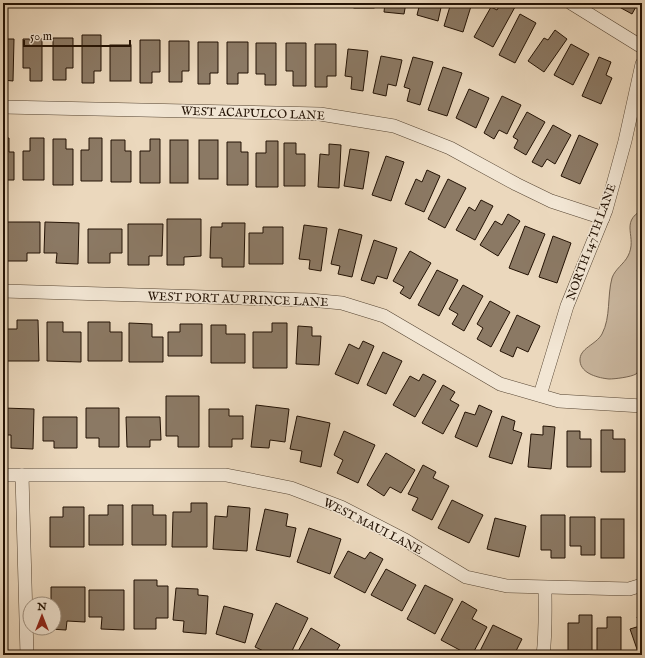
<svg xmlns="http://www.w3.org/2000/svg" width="645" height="658" viewBox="0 0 645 658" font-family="'IM FELL English',serif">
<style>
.green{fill:#c9b69e;stroke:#766451}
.building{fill:#8b7964;stroke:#231204}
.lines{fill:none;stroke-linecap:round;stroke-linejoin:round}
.street-casing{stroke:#554432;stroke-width:14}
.street{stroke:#f2e6d4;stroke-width:13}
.labels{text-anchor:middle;stroke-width:3;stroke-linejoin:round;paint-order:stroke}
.street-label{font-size:12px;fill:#231204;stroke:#f2e6d4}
</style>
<rect width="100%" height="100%" fill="#ebd8bd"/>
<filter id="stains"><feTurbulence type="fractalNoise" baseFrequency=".005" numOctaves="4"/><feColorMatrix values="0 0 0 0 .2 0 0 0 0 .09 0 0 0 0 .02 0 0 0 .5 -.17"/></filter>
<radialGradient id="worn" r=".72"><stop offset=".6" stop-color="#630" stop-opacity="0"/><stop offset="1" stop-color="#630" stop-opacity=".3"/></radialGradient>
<path class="green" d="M642,210V367C640,369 638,372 636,374C631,377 615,379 609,379C599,378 581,374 580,361C579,348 596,345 602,334C611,317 607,296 612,278C615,269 624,264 628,256C638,237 619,223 642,210Z"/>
<g class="building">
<rect x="141" y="3" width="20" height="1"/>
<rect x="233" y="3" width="20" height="1"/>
<rect x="262" y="3" width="20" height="4"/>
<rect x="292" y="3" width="20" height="1"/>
<rect x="323" y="3" width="20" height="1"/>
<rect x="354" y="3" width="20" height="5"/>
<path d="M385,3H406L404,14L384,12Z"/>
<path d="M420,3H442L438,21L417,15Z"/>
<path d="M451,3H472L463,32L444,26Z"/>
<path d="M501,3H507L515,7L493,47L474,37L491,7L497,10Z"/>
<path d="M612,3H638L632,14Z"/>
<path d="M520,14L536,23L515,63L499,55Z"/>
<path d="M555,30L567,39L544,72L528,61L544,38L548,40Z"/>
<path d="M82,35H101V71H94V83H82Z"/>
<path d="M53,38H73V68H66V80H53Z"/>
<path d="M3,39H14L13,81L3,80Z"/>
<path d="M23,39H42V81H30V68H23Z"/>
<path d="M140,40H160V72H152V83H140Z"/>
<path d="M169,41H189V71H182V82H169Z"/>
<path d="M198,42H218V73H210V84H198Z"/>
<path d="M227,42H248V73H238V84H227Z"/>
<path d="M256,43H276V85H265V74H256Z"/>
<path d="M286,43H306V86H293V71H286Z"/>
<path d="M315,44H336V76H327V87H315Z"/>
<path d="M571,44L589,54L573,85L554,75Z"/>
<rect x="110" y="45" width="21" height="36"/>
<path d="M348,49L368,51L363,91L351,89L352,77L345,76Z"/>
<path d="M381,56L402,60L396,86L388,84L386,96L373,93Z"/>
<path d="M413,57L433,62L420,105L407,101L410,89L404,87Z"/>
<path d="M599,57L611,62L606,75L612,78L601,104L582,96Z"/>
<path d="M443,67L462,73L447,116L428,110Z"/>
<path d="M469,89L489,98L476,128L456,118Z"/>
<path d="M502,96L521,105L507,134L499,130L494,139L484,133Z"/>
<path d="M527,112L545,122L526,155L514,148L518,140L513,137Z"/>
<path d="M553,125L571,135L555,164L547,159L542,167L532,162Z"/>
<path d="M579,135L598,144L580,184L561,176Z"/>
<path d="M3,138H9V152H14V180H3Z"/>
<path d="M30,138H44V180H23V151H30Z"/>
<path d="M89,138H102V181H81V150H89Z"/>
<path d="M53,139H66V149H73V185H53Z"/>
<path d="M150,139H160V183H140V151H150Z"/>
<path d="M111,140H125V151H131V182H111Z"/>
<rect x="170" y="140" width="18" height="43"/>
<rect x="199" y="140" width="19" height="39"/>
<path d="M266,141H278V187H256V153H266Z"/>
<path d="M227,142H241V152H248V185H227Z"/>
<path d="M284,143H296V154H305V186H284Z"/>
<path d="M329,144L341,145L339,188L318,187L320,154L329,155Z"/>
<path d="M350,149L369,152L363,189L344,186Z"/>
<path d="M386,156L404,162L391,201L372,195Z"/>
<path d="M427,170L440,176L424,212L405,204L416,179L422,182Z"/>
<path d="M448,179L466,188L445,228L428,219Z"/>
<path d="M481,200L493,206L475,240L456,230L469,207L475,211Z"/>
<path d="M508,214L520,221L498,256L480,245L495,221L502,225Z"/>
<path d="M167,219H201V256L184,257V265H167Z"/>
<path d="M6,222H40V253H27V261H6Z"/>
<path d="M45,222L79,223L78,264L56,263L57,253H44Z"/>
<path d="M222,223H245L244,267H222V258H210L211,227H222Z"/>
<path d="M128,224H163L162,256H149V265H128Z"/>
<path d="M304,225L327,228L321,271L309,269L310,260L299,259Z"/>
<path d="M525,226L545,234L528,275L509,268Z"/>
<path d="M263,227H283V264H249V233H263Z"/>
<path d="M88,229H122V253H110V263H88Z"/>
<path d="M339,229L362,235L352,277L338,274L340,266L331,264Z"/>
<path d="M553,236L571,243L557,283L539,277Z"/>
<path d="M374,240L397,248L387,279L377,276L374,284L361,280Z"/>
<path d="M410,251L431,263L410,299L400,293L404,287L393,281Z"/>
<path d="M437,270L458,280L439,316L418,305Z"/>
<path d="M463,285L483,296L464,331L452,324L458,314L449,309Z"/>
<path d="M490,301L510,312L491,347L477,339L483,328L477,324Z"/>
<path d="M517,315L540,326L528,352L517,347L513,357L500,351Z"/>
<path d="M17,320H38L39,361H5V329H17Z"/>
<path d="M47,322H63V332H81V362L47,361Z"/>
<path d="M88,322H110V332H122V361H88Z"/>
<path d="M129,323L152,324V337H163V362H129Z"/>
<path d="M272,323H287V368H253V332H272Z"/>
<path d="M180,324H202V356H168V332H180Z"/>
<path d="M211,325H226V334H245V363H211Z"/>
<path d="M298,326L312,327V336H321L319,365L296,364Z"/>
<path d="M363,341L374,346L358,384L335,374L349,344L359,349Z"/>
<path d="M383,352L402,361L386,394L367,385Z"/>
<path d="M423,374L436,381L415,417L393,405L410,376L419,381Z"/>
<path d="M443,385L455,392L450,400L459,405L443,434L422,423Z"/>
<path d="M166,396H199V447H178V436H166Z"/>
<path d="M256,405L289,409L285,442L270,440L269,448L251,447Z"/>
<path d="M479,405L492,411L477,447L455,437L465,412L475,415Z"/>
<path d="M3,408L34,409L33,449L11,448V435H3Z"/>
<path d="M86,408H119V447H99V438H86Z"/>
<path d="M209,409H229V416H243V439H232V447H209Z"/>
<path d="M297,416L330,423L321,467L300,462L302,451L290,449Z"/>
<path d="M502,416L515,421L513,430L522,433L512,464L489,457Z"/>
<path d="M43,417H77V448H54V441H43Z"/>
<path d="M126,417H160L161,440H150V447H127Z"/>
<path d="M543,426L555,427L551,469L528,467L531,434L543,435Z"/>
<path d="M601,430H613V439H625V472H601Z"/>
<path d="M344,431L375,445L358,483L337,473L343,460L334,455Z"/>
<path d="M567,431H580V439H591V467H567Z"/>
<path d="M386,453L415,470L401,493L390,487L384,496L367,485Z"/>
<path d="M423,465L436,472L433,478L449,486L432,520L412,510L418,498L408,494Z"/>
<path d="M452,500L483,515L469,543L438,528Z"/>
<path d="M191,503H207V547H172L173,512H191Z"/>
<path d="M108,505H123V545H89V515H108Z"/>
<path d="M132,505H153V515H166V545H132Z"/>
<path d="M228,506L250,508L247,551L213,549L215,516L227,517Z"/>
<path d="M63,507H84V547H50V517H63Z"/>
<path d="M265,509L288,514L286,526L296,528L290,557L256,550Z"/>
<path d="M541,515H565V558H551V550H541Z"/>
<path d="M570,517H595V555H581V546H570Z"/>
<path d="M495,518L526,526L519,557L487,549Z"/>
<rect x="601" y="519" width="23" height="39"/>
<path d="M309,528L341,539L330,574L297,562Z"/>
<path d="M348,551L365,559L370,552L383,559L365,593L334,577Z"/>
<path d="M386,569L416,585L402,611L371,595Z"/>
<path d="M134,580H157V586H168V618H156V629H134Z"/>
<path d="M425,585L453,599L435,634L407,619Z"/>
<path d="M51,587H85V622L67,621L66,630L50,629V628H54V604H51Z"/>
<path d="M176,588L198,589V595L208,596L206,634L183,632L184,621L173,620Z"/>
<path d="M89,590H124V630L101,629L102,617H89Z"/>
<path d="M462,601L477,610L472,619L487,627L472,655H469L441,640Z"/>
<path d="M276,603L308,618L290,655H272L255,647Z"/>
<path d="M224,606L253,614L245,643L216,634Z"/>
<path d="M579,615H592V655H568V623H579Z"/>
<path d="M642,615V655H639L630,629L640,626L637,617Z"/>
<path d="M607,617H621V655H597V628H607Z"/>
<path d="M493,625L522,639L514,655H478Z"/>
<path d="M311,628L340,645L334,655H296Z"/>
</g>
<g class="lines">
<defs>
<g id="street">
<path d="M571,3L642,47"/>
<path d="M3,107L320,114L394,126L450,148L516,184L551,201L603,218"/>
<path d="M3,291L310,300L342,303L384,316L500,384L559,401L642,406"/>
<path d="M540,395L567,306L606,210L625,141L642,64"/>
<path d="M3,475H226L291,488L341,507L405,540L466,577L507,586L629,589L642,585"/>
<path d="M22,475L27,655"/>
<path d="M543,655C546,633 545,610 545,588"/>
</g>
</defs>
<use href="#street" class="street-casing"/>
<use href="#street" class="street"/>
</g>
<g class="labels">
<g class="street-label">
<text transform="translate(253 113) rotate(2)" y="4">WEST ACAPULCO LANE</text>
<text transform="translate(591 242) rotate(-70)" y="4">NORTH 147TH LANE</text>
<text transform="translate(238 299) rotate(2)" y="4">WEST PORT AU PRINCE LANE</text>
<text transform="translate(373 526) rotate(27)" y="4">WEST MAUI LANE</text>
</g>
</g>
<rect width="645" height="658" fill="none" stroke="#ebd8bd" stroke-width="16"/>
<rect x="4" y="4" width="637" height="650" fill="none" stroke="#231204" stroke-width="2"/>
<rect x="8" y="8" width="629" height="642" fill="none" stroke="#231204"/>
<g transform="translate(42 616)"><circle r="19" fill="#f2e6d4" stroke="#9f9181"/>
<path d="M0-3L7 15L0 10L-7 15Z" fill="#8f2418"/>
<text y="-6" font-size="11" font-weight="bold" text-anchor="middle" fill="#231204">N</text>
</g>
<path d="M24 40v6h106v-6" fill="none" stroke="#231204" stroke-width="2"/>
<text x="30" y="40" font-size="12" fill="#231204" stroke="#f2e6d4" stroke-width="3" paint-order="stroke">50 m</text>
<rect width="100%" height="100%" filter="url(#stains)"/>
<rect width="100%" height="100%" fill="url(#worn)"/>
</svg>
